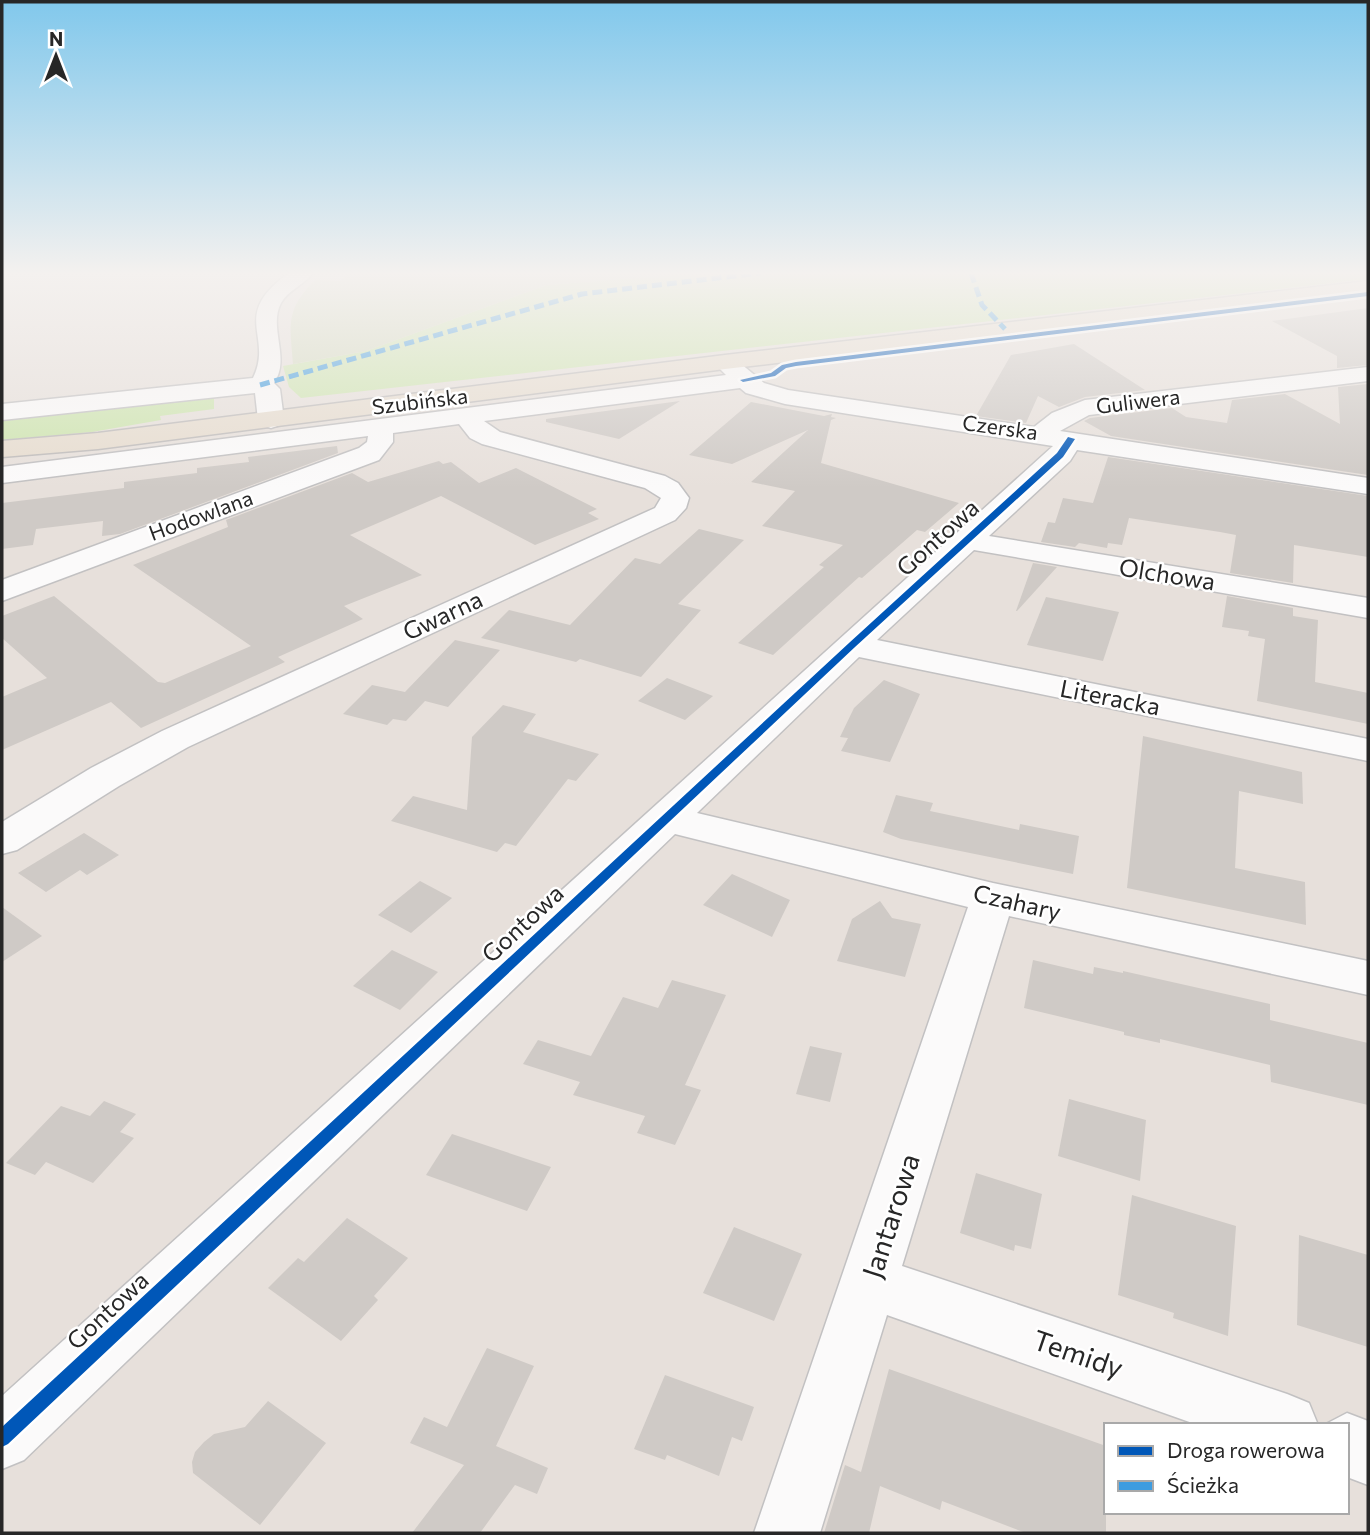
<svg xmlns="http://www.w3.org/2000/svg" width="1370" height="1535" viewBox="0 0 1370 1535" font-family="Commissioner,sans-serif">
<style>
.green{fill:#cee5b0}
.cemetery{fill:#d5dbc1}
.building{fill:#cfcac6}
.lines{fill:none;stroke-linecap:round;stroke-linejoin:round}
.minor-casing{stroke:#c2c1c2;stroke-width:3}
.major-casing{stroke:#bfbcbb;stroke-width:3}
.minor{fill:#fbfafa;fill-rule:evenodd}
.major{fill:#e7ddd0;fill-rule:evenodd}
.quiet{stroke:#3d9ce0;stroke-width:5;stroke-dasharray:10 5;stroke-linecap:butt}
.cycleway-casing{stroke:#fff;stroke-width:5}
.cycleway{fill:#0057b8;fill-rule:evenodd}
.labels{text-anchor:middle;stroke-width:5;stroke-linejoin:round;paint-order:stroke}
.far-street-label{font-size:21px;fill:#272727;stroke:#fff}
.street-label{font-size:24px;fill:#272727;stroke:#fff}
.near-street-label{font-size:28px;fill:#272727;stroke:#fff}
</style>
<rect width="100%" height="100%" fill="#e7e0db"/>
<g class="green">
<path d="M698,273H1368V279L301,398L289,387L283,366L366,351L546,285Z"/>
<path d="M214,393V409L160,416L161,420L92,432L2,440V418Z"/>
</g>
<path class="cemetery" d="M349,273H698L546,285L366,351L293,364C290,325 285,310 315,280L340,281Z"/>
<g class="building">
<path d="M1368,308V365L1337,368V356L1272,321Z"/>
<path d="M1074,344L1145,390L1085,397L1059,407L1038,396L1026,423L976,416L1011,355Z"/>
<path d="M1368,384V475L1111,436L1084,421L1090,418L1172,408L1186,417L1227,423L1232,400L1285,394L1340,424L1338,387Z"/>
<path d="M680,401L619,439L546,422V419Z"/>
<path d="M751,402L824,416L832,414L831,417L836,418L831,420L821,463L959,503L925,532L917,530L862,578L859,577L773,655L738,643L824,567L819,565L843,545L762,526L795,491L751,482L808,430L732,464L689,455Z"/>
<path d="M337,446L338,453L120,534L102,536L103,521L36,529L33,545L2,549V503L124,488V482L197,473V468L249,462L248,457Z"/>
<path d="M1108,457L1368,496V557L1294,545L1293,583L1230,573L1236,535L1220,532L1129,518L1122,545L1108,543L1107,548L1079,543L1075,547L1041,542L1048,522L1055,523L1063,498L1093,503Z"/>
<path d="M439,461L443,464L451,462L479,483L516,468L597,509L588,513L599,519L535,545L441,496L350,535L422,575L344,606L363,619L278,657L285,662L141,728L111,702L2,750V697L47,678L2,638V616L54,596L158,682L165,683L251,646L133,565L228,527L226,520L352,473L368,482Z"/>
<path d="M699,529L744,540L678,604L701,610L641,677L580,659L576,662L481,638L509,610L570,625L635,558L660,564Z"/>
<path d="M1033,563L1057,567L1017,611H1016Z"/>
<path d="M1227,596L1293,608V616L1318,620L1315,682L1368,693V724L1257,701L1265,639L1248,636L1249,631L1222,627Z"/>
<path d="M1046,597L1119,612L1103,661L1027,645Z"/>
<path d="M455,640L500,650L448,707L425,701L406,721L393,719L387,725L343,714L372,685L405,692Z"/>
<path d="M667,678L713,696L685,720L638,701Z"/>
<path d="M884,680L920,694L890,762L841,751L848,738L840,737L854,708Z"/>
<path d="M503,705L536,714L523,732L599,754L576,781L568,779L516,846L505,843L497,852L391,821L413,796L467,810L472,737Z"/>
<path d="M1143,736L1302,772L1303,804L1239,791L1235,868L1305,882L1306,925L1127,888Z"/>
<path d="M896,795L933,803L930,811L1019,830L1020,824L1079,836L1073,874L901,839L883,832Z"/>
<path d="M84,833L119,855L87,875L80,870L46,892L18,873Z"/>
<path d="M732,874L790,900L772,937L703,905Z"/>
<path d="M420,881L452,898L411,933L378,915Z"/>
<path d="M880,901L892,918L921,924L905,977L837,961L852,919Z"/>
<path d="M2,907L42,936L2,962Z"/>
<path d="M392,950L438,972L400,1010L353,986Z"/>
<path d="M1033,960L1093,974L1094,967L1123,973V971L1270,1004V1020L1368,1043V1105L1271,1082L1270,1065L1160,1039V1043L1124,1035V1032L1024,1008Z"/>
<path d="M672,980L726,995L685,1085L701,1090L675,1145L637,1133L645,1116L573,1095L580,1082L523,1064L538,1040L591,1056L623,997L658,1008Z"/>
<path d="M810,1046L842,1053L830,1102L796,1094Z"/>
<path d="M1069,1099L1146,1120L1140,1181L1058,1156Z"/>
<path d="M104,1101L136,1114L120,1132L134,1138L93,1183L46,1162L35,1175L6,1163L61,1106L90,1116Z"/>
<path d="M452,1134L551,1167L527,1211L426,1175Z"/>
<path d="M976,1173L1042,1194L1031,1249L1015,1245L1014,1251L960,1233Z"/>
<path d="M1132,1195L1236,1226L1228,1336L1173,1318L1174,1313L1118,1295Z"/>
<path d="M347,1218L408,1258L374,1296L378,1300L341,1341L268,1288L298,1258L304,1262Z"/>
<path d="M734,1227L802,1254L774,1321L703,1293Z"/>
<path d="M1299,1235L1368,1255V1347L1297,1325Z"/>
<path d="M487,1348L534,1366L496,1446L548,1468L537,1494L515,1485L480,1533H412L464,1465L410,1443L424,1417L447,1427Z"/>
<path d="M889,1369L1106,1446V1533H1026L942,1501L940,1510L880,1486L869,1533H824L845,1465L861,1472Z"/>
<path d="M665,1375L754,1407L742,1441L732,1437L719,1476L667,1455L665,1460L634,1449Z"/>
<path d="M268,1401L326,1443L260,1525L193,1473L192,1462L195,1452L204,1442L214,1434L245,1427Z"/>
</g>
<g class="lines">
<defs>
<g id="minor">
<path d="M289,273H313C304,285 288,290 281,303C268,328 291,358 274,383L280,389L284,420L280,425L271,428L262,425L258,420L255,393L2,420V404L253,378C274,335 229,316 289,273Z"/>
<path d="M726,356L734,358L764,383L788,390L1034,427L1052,413L1085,400L1368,367V381L1089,415L1060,431L1368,478V494L1077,450L1070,461L989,536L1368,598V618L974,550L877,640L1368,739V761L859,657L697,813L993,883L1368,961V995L1009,916L902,1266L1287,1394L1309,1403L1318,1425H1198L887,1315L820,1533H754L968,907L675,834L24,1460L2,1469V1396L1053,446L785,404L746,393L740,388L484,421L500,432L665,476L678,483L689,498L686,508L675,520L188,747L119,786L17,850L2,854V822L91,768L162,731L655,508L661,498L645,488L482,444L470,438L459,424L393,433V442L379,460L2,601V580L359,448L367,442L368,436L2,483V467L726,375L714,363L718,358Z"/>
<path d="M1347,1413L1368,1421V1485L1347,1477V1425H1324Z"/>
</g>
<path id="major" d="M1368,281V293L725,369L98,449L2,457V441L98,433L725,355Z"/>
</defs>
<use href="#minor" class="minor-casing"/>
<use href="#major" class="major-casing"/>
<use href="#minor" class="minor"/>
<use href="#major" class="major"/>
<g class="quiet">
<path d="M971,273L982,305L1005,329"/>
<path d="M260,385L582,294L760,273"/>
</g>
<defs>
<g id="cycleway">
<path d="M1368,292V296L796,366L786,368L775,376L743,382L740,380L771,373L782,365L796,362Z"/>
<path d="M1068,437L1075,439L1063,457L855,647L8,1444L2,1447V1427L849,643L1057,453Z"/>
</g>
</defs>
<use href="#cycleway" class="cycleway-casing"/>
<use href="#cycleway" class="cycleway"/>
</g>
<linearGradient id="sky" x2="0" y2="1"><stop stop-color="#81c8ec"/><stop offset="0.56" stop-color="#f4f1ef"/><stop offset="1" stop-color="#f4f1ef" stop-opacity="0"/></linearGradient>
<rect width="1370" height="488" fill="url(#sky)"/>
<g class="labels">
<g class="far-street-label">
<text transform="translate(420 402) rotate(-7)" y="7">Szubińska</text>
<text transform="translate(1138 402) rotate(-7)" y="7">Guliwera</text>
<text transform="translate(1000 428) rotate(8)" y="7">Czerska</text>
<text transform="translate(201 516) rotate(-20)" y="7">Hodowlana</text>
</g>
<g class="street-label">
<text transform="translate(938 538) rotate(-42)" y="8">Gontowa</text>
<text transform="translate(1167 575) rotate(9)" y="8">Olchowa</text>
<text transform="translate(443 616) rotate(-25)" y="8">Gwarna</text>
<text transform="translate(1110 698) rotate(11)" y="8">Literacka</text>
<text transform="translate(1017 903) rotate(13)" y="8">Czahary</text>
<text transform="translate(523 924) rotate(-43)" y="8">Gontowa</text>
<text transform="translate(108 1311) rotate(-43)" y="8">Gontowa</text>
</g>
<g class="near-street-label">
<text transform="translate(891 1216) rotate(-72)" y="10">Jantarowa</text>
<text transform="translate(1078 1354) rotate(19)" y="10">Temidy</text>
</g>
</g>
<rect width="1370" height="1535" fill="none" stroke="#272727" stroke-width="7"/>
<rect x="1104" y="1423" width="245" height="91" fill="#ffffff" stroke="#a9a9a9" stroke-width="2"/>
<rect x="1118" y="1446" width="35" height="10" fill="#0057b8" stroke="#a9a9a9" stroke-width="2"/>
<text x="1167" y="1458" font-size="21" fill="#272727">Droga rowerowa</text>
<rect x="1118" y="1481" width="35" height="10" fill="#3d9ce0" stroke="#a9a9a9" stroke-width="2"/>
<text x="1167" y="1493" font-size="21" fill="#272727">Ścieżka</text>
<g transform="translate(56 56)" stroke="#ffffff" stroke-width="5" paint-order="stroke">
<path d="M0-5L12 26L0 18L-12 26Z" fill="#272727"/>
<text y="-10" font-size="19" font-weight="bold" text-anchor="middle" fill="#272727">N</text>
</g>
</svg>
